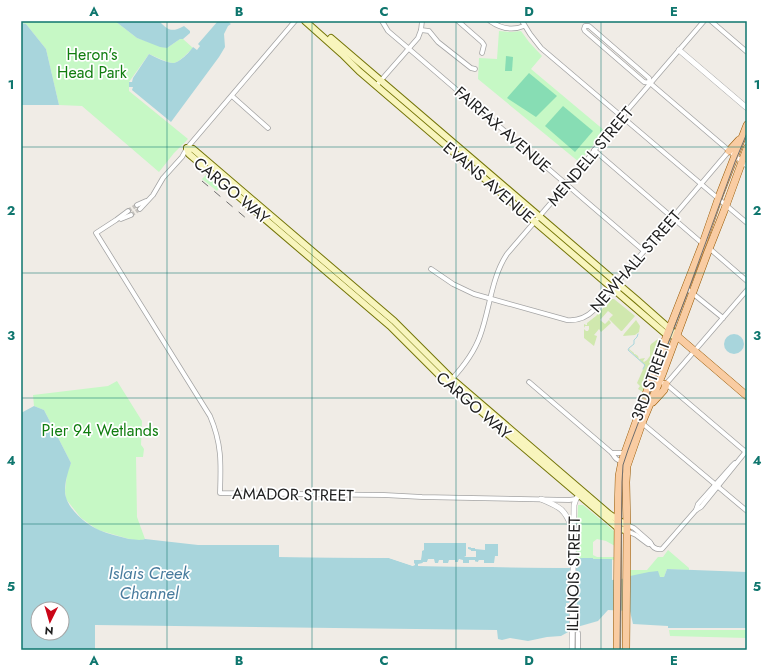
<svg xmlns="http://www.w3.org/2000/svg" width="768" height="671" viewBox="0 0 768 671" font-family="Jost,sans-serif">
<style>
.grass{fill:#d0e8ae}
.park{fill:#c6f8c5}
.pitch{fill:#87ddb4}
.water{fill:#a8d5dc;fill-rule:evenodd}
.pier{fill:#f0ece6}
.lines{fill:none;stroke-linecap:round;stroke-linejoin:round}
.stream{stroke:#a8d5dc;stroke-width:1}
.minor-tunnel{stroke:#c6c3be;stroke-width:4;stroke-dasharray:4 2;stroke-linecap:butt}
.minor-casing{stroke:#a4a4a4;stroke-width:5.5}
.tertiary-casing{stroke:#a4a4a4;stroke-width:6}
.secondary-casing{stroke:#747508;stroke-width:8}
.primary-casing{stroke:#975904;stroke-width:8}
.minor{stroke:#fff;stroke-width:4}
.tertiary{stroke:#fff;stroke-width:5}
.secondary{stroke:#f8f5bd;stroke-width:6}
.primary{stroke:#f9cca2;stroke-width:7}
.tram{stroke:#6e6e6e;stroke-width:1}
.rail{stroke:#6e6e6e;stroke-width:1;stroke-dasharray:8 8;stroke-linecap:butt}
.grid{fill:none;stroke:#0f766e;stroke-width:1;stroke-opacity:0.55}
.labels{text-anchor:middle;stroke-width:3.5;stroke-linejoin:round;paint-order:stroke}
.park-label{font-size:16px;fill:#107d0f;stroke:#fff}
.street-label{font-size:16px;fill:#202020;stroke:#fff}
.water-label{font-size:17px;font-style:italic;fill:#487b9d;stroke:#fff}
.neatline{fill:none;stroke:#0f766e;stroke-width:1.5}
.grid-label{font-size:13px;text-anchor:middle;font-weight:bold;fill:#0f766e}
</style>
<rect width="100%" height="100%" fill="#f0ece6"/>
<g class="grass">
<path d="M611,299H614L635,316L622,331H621L609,319L613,315L608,311L600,320L605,324L609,320L611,323L601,332L599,329L594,335L597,336L594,346L584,338V329L586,331H588L589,329V326H585L584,328V324L586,325H587V323L596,316Z"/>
<path d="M636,320L640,326L639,332L635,335L623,336L624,334Z"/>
<path d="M658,339L661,344L643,392L638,389L640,386L637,383L645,365L629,350V349L634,353V354H635L638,356L639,359L645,358L643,361L644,362L647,360L650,356C651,343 647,347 658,339Z"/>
</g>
<g class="park">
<path d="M21,21H115L137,38L167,48L180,39H183L193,48C188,52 180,62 174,63C170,64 154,56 149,54L129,82V91L188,139L174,153L159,172L82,106L59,105L46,49L26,24L21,23Z"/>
<path d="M499,31L511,32L521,31L529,42L542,56L531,69L605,131L579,162L478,79L479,58L497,59Z"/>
<path d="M206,175L220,187L217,191L202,179Z"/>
<path d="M117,381L142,421L141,445L142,446L144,449L143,457H136L137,517L145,539L139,541L129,539L98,530L81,518L66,499L65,491L67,473L71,463L44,410L34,406L33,395L108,386Z"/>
<path d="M578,505H583L614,531L615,533V546L606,541L597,539L593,542V555L597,557H614V560L576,558Z"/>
<path d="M668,550L689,568V570L667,569L664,577L630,576V570H647L658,557H663Z"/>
<path d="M669,630H747V638L670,636Z"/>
</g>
<g class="pitch">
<path d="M506,56L513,57L512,71H505Z"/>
<path d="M529,73L557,96L536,117L507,98Z"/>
<path d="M563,106L593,131L575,152L545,126Z"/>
</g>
<g class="water">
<path d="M115,21H159C168,30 171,33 184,26L190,31V33L183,39H180L167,48L160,47L137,38Z"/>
<path d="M218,21H227L231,24L228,26L224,34L225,47L219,57L171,122L132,90L133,87H129V82H132L133,78L149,54C155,57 167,63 173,63C179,63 190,52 193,47L197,50L200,46L198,44Z"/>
<path d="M21,23L26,24L46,49L59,105H21Z"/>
<circle cx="734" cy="344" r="10"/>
<path d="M34,406L44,410L71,463C68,472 65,481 65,491C65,507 85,524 99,530C108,534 119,536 129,539C136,539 138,541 145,539L198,545H279V557L389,558L413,566L414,560L421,559L422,550H424V543H466L467,557H476V551H471L468,549V547L485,549V544H498V556H495V563H484V560H479L478,562L469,560V563H463L459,559L458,562H454L455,560L453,561L452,560L449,563H443L439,560V563H435L429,559L427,562H423L422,564L418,566L570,568V558H593V559H612V580L629,578L630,576L649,572L658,571L660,577H664L667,569L747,572V628H668V626L633,624L630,611L608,610L598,621L577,627L561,636L547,637L528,641L510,638L502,640L498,639L497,630L95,625V650H21V413ZM38,609H62V633H38Z"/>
</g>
<g class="pier">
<path d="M422,543H424V550L422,551L421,560H414V563L415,564V565L413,566L389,558L279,557V551H281V555L389,556L412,564V558H419L421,550L422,549Z"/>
<path d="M466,543L472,545L473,546L477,547L483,548V544H485V550L475,549V548H471V547H468V549L471,550V551H476V557H464L466,556Z"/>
<path d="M495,556H500L499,558H497V563L495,565H484L482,562H480L478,564H474L473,562H471L470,565L568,566V558H570V568L418,566V564L427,562L428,559H434L435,563H438L439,560H443V563H448L449,560H455V562H458L459,559L463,560V563H469V560H475V562H478L479,560H484V563H494Z"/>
<path d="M571,558H576V588L577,608V616L576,617V630L569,633V630L570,617L569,616V606H566V603H569L570,599Z"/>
</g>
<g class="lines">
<path class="stream" d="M638,334L637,337L634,340V344L629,348L628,350L645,365L643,369"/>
<g class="minor-tunnel">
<path d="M128,211L137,205"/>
<path d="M131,215L140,209"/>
</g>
<defs>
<g id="minor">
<path d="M382,21L388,31L408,48L644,251"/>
<path d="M458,21L482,42L484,45L482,53"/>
<path d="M490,21C500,28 512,31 524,26"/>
<path d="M522,21L530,34L541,48L747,223"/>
<path d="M711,21L747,52"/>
<path d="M421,30L429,31L438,42L471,68L475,69"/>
<path d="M650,83L649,78L589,26H585L584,29L585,31L644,82L650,83L747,166"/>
<path d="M376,86L418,38L421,30L422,21"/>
<path d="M232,96L268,128"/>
<path d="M594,150L703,244"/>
<path d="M137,205L146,201"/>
<path d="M140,209L153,195L163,178L182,157L187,148L295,21"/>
<path d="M128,211L116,220L96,233L210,416C222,444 221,464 220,493L384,495L422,497L569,500L576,499"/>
<path d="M121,219L131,215"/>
<path d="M709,248L747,281"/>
<path d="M431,269L453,284L474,294L567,320C578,321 586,318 594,310L729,151"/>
<path d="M686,288L723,318"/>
<path d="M652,378L666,384L747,453"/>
<path d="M451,380C463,367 474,353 480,336C490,309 491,278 507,254L581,168L606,135L704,21"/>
<path d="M529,382L612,453C615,458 617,461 622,461"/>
<path d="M666,384L747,290"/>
<path d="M642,423L747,511"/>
<path d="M612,453H621L624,454"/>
<path d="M696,510L698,504L731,467L735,463"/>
<path d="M627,525L634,528L650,542C652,547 656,550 662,549L696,510L701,507L718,486L747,450"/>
<path d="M627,531L636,535L648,544H651"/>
<path d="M578,650V633"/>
</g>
<g id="tertiary">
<path d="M679,50L747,108"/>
<path d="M541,499C560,507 565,509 572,528"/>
<path d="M572,650L574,505L576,499L581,493"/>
</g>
<g id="secondary">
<path d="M305,21L342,54L359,71L667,335L677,336"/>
<path d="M331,38L617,283L637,300L672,331"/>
<path d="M187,148L189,154L390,326L440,376L455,389L611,522L618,528L627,531"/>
<path d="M187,148L193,149L394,321L452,379L609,514L618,520L627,525"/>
</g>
<g id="primary">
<path d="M729,151L739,140"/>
<path d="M677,336L747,396"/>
<path d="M653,402L664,390L666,384"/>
<path d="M617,650L618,513L619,476L622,461L667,335L703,243L720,194L747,125"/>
<path d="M626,650L627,531L626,482L627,466L642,423L662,375L707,254L724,211L747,148"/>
</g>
</defs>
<use href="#minor" class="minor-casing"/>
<use href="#tertiary" class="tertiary-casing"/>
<use href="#secondary" class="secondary-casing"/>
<use href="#primary" class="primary-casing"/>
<use href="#minor" class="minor"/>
<use href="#tertiary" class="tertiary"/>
<use href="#secondary" class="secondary"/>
<use href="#primary" class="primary"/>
<path class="tram" d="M620,650L622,482L623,465L628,450L687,294L735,162L747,133"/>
<g class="rail">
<path d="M202,181L247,219"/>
<path d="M573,605V592"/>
</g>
</g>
<path class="grid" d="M167,21V650M312,21V650M456,21V650M601,21V650M21,147H747M21,273H747M21,398H747M21,524H747"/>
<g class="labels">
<g class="park-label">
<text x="92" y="60">Heron's<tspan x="92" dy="18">Head Park</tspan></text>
<text x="100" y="436">Pier 94 Wetlands</text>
</g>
<g class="street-label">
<text transform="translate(503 129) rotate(41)" y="6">FAIRFAX AVENUE</text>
<text transform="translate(590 156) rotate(-50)" y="6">MENDELL STREET</text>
<text transform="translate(489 182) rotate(41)" y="6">EVANS AVENUE</text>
<text transform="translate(232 190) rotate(40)" y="6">CARGO WAY</text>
<text transform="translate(635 261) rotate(-49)" y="6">NEWHALL STREET</text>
<text transform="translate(650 381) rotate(-70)" y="6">3RD STREET</text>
<text transform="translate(474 405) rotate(41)" y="6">CARGO WAY</text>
<text transform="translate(293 494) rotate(1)" y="6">AMADOR STREET</text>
<text transform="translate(573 574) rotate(-89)" y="6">ILLINOIS STREET</text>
</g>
<g class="water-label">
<text x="149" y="579">Islais Creek<tspan x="149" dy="20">Channel</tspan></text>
</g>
</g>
<rect width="768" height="671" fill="none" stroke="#ffffff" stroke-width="44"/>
<g transform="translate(50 621) rotate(185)"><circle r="19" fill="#ffffff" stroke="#a6a6a6"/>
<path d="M0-3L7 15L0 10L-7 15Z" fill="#ca0618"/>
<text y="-6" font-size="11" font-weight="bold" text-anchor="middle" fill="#202020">N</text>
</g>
<rect x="22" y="22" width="724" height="627" class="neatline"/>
<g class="grid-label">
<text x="94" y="16">A</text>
<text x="239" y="16">B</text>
<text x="384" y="16">C</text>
<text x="529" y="16">D</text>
<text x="674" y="16">E</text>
<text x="11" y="89">1</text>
<text x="757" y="89">1</text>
<text x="11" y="215">2</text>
<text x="757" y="215">2</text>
<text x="11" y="340">3</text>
<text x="757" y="340">3</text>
<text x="11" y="465">4</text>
<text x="757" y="465">4</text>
<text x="11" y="591">5</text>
<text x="757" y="591">5</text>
<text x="94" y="665">A</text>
<text x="239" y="665">B</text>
<text x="384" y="665">C</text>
<text x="529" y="665">D</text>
<text x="674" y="665">E</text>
</g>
</svg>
